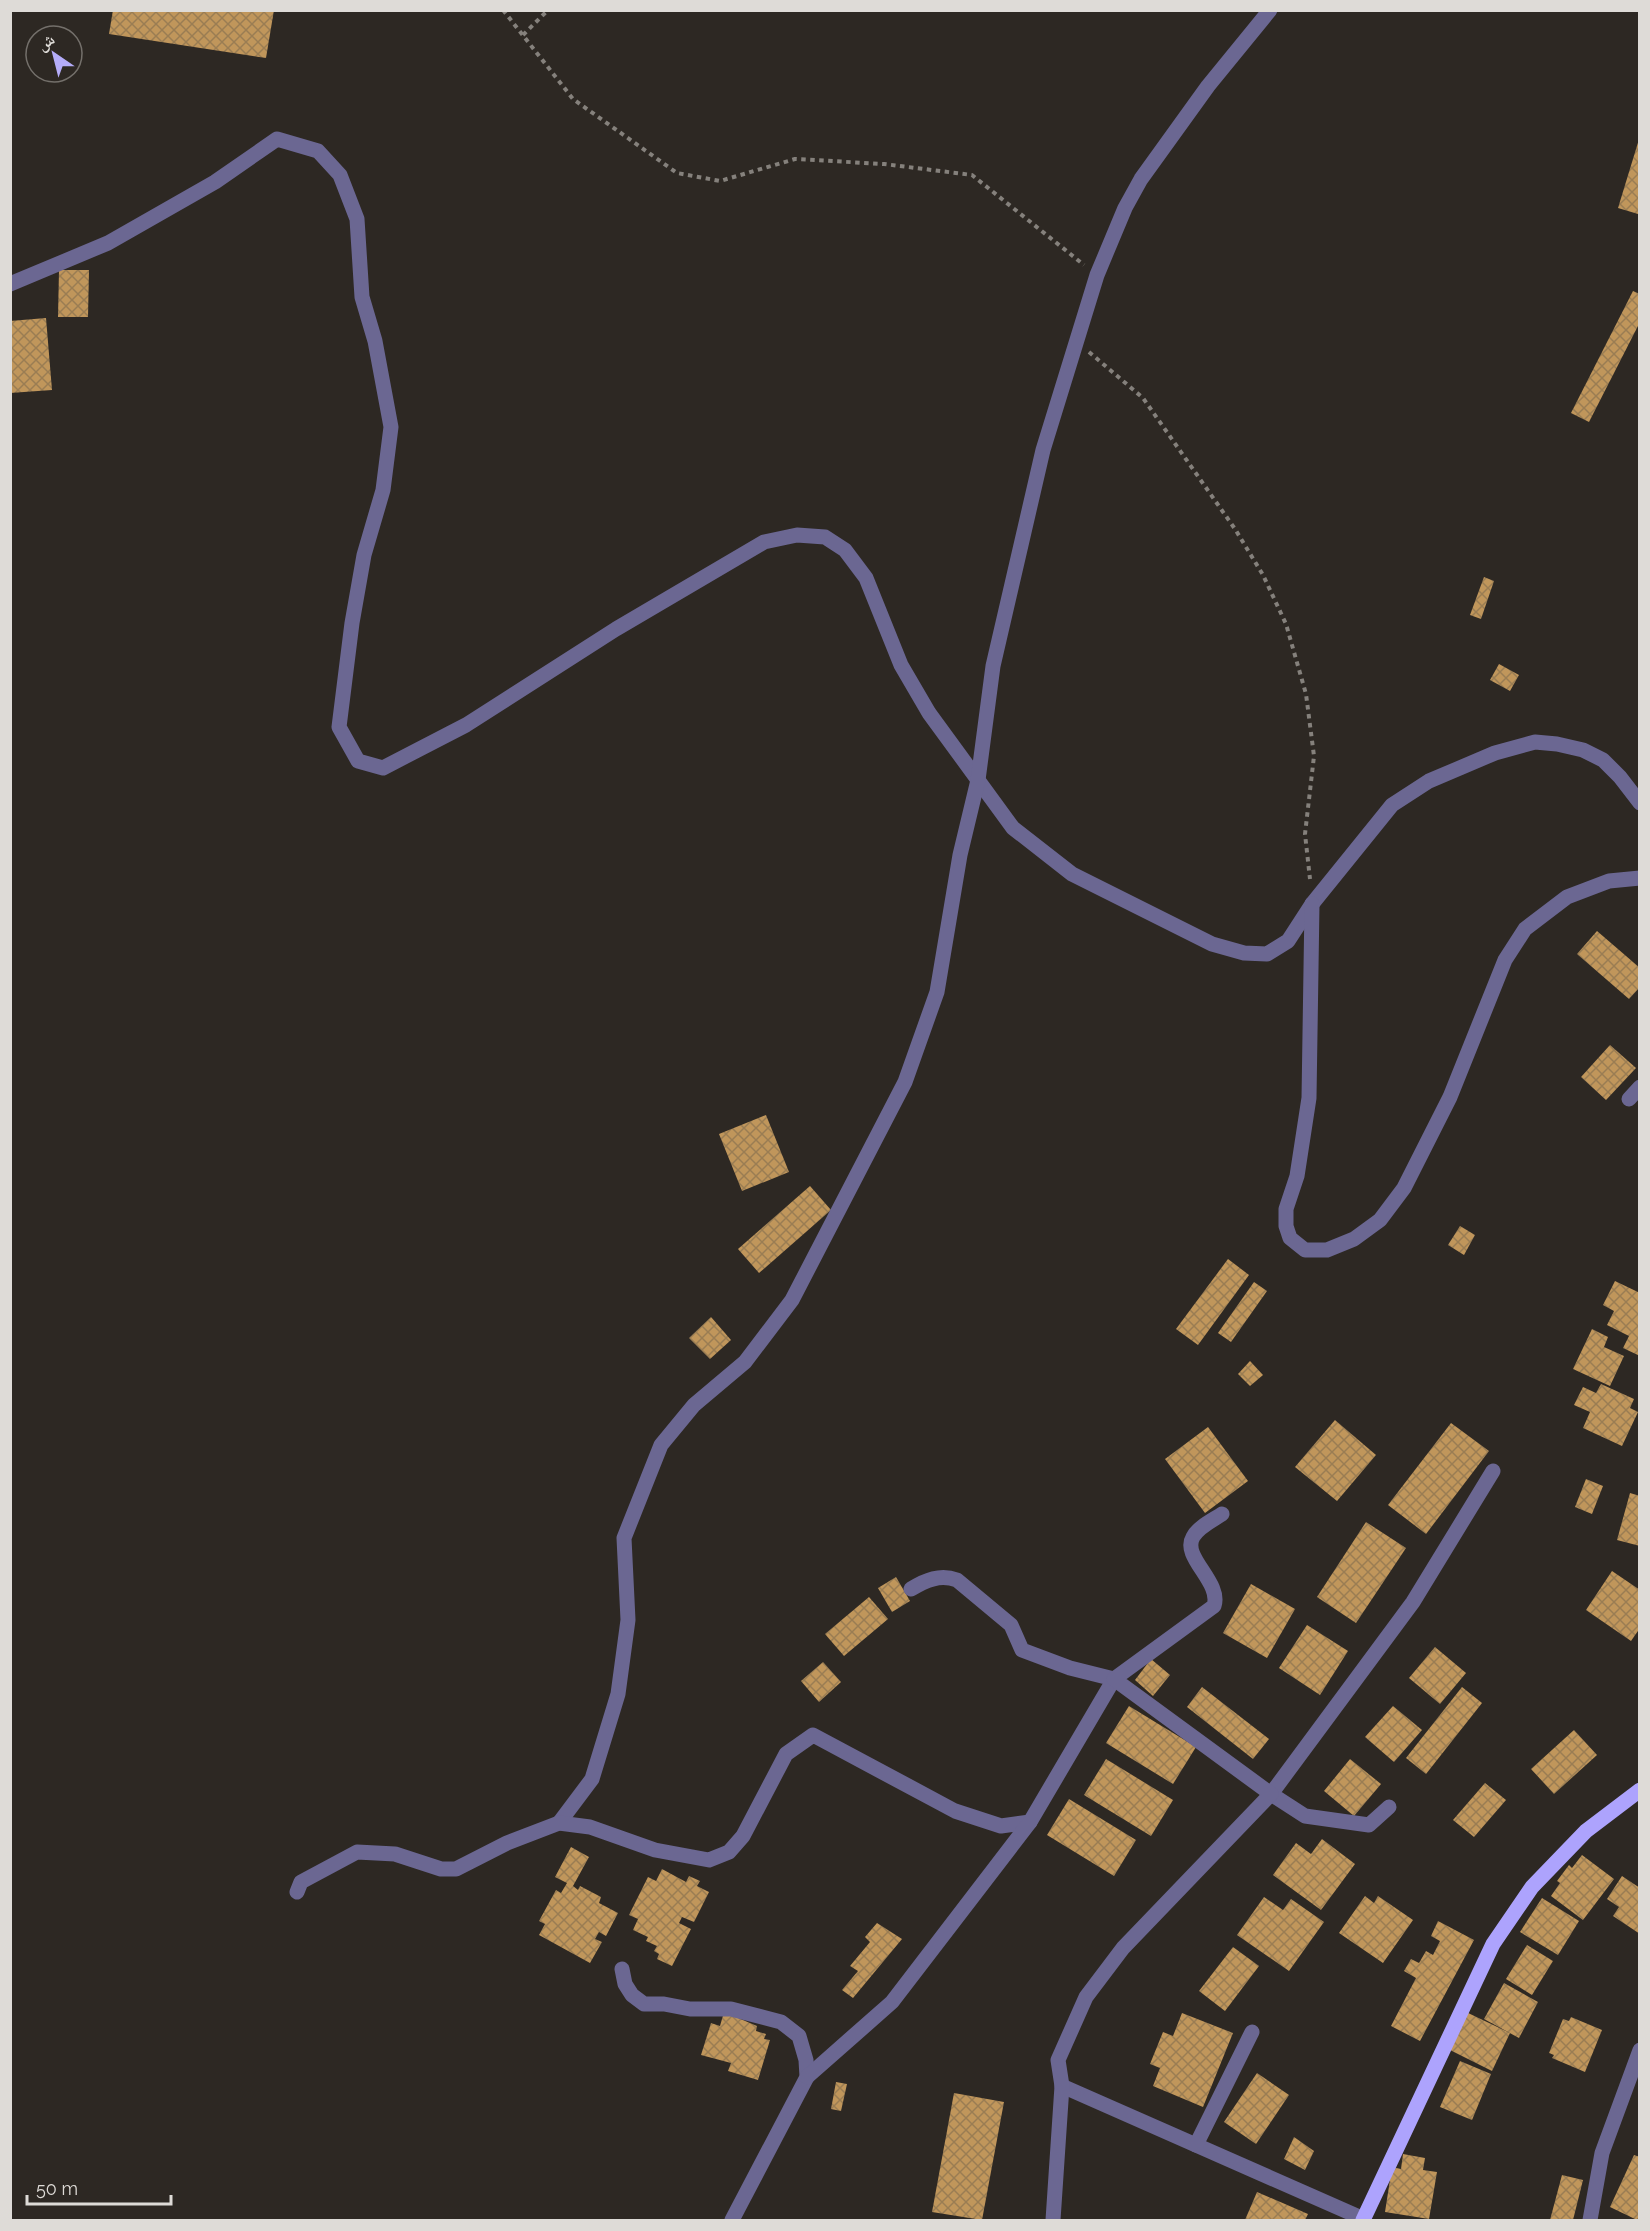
<svg xmlns="http://www.w3.org/2000/svg" width="1650" height="2231" viewBox="0 0 1650 2231" font-family="Raleway,'Noto Naskh Arabic',sans-serif">
<style>
.building{fill:url(#building-cross-hatch)}
.lines{fill:none;stroke-linecap:round;stroke-linejoin:round}
.path{stroke:#85817c;stroke-width:4;stroke-dasharray:4.5 4.5;stroke-linecap:butt}
.minor{stroke:#6b6792;stroke-width:15}
.major{stroke:#ada3fd;stroke-width:15}
</style>
<defs>
<pattern id="building-cross-hatch" width="8" height="8" patternUnits="userSpaceOnUse" patternTransform="scale(1.5)"><rect width="8" height="8" fill="#c0965b"/><path d="M0 0l8 8M0 8l8-8" fill="none" stroke="#9a7d53"/></pattern>
</defs>
<rect width="100%" height="100%" fill="#2d2823"/>
<g class="building">
<path d="M113,10H274L266,58L109,34Z"/>
<path d="M1640,136V207L1638,214L1618,208Z"/>
<path d="M59,270H89L88,317H58Z"/>
<path d="M1633,291L1640,294V322L1589,422L1571,413Z"/>
<path d="M46,318L52,390L10,393V321Z"/>
<path d="M1484,577L1494,581L1481,619L1470,615Z"/>
<path d="M1499,664L1519,675L1510,691L1490,680Z"/>
<path d="M1597,931L1640,968V987L1629,999L1577,954Z"/>
<path d="M1610,1045L1636,1068L1606,1100L1581,1077Z"/>
<path d="M766,1115L789,1172L742,1191L719,1134Z"/>
<path d="M810,1186L831,1210L759,1273L738,1249Z"/>
<path d="M1460,1226L1475,1235L1464,1255L1448,1245Z"/>
<path d="M1228,1259L1249,1275L1198,1345L1176,1329Z"/>
<path d="M1615,1281L1640,1293V1356L1623,1348L1629,1336L1607,1325L1614,1311L1603,1305Z"/>
<path d="M1254,1282L1267,1291L1231,1342L1218,1333Z"/>
<path d="M711,1317L731,1340L710,1359L689,1338Z"/>
<path d="M1592,1329L1608,1337L1604,1347L1624,1356L1610,1386L1573,1369Z"/>
<path d="M1250,1361L1263,1375L1250,1386L1238,1374Z"/>
<path d="M1601,1384L1634,1399L1630,1408L1638,1412L1622,1446L1583,1428L1590,1412L1574,1405L1583,1387L1596,1393Z"/>
<path d="M1335,1420L1376,1455L1337,1501L1295,1467Z"/>
<path d="M1451,1423L1489,1451L1426,1534L1388,1505Z"/>
<path d="M1208,1427L1248,1481L1205,1513L1165,1459Z"/>
<path d="M1586,1479L1603,1486L1592,1514L1575,1507Z"/>
<path d="M1630,1493L1640,1496V1546L1617,1540Z"/>
<path d="M1366,1522L1406,1548L1356,1623L1317,1597Z"/>
<path d="M1612,1571L1640,1590V1628L1631,1641L1586,1610Z"/>
<path d="M896,1577L910,1601L892,1612L878,1588Z"/>
<path d="M1251,1584L1295,1609L1267,1658L1223,1633Z"/>
<path d="M869,1597L888,1619L844,1656L825,1634Z"/>
<path d="M1307,1625L1348,1651L1320,1695L1279,1668Z"/>
<path d="M1435,1647L1466,1673L1440,1704L1409,1678Z"/>
<path d="M1151,1659L1170,1675L1153,1696L1135,1680Z"/>
<path d="M823,1662L841,1682L819,1702L801,1681Z"/>
<path d="M1202,1687L1269,1739L1253,1759L1187,1707Z"/>
<path d="M1462,1687L1482,1703L1426,1774L1406,1758Z"/>
<path d="M1129,1706L1196,1747L1173,1784L1106,1743Z"/>
<path d="M1393,1706L1422,1730L1394,1762L1365,1737Z"/>
<path d="M1574,1730L1597,1755L1554,1794L1531,1769Z"/>
<path d="M1106,1759L1173,1800L1151,1836L1084,1795Z"/>
<path d="M1350,1759L1381,1784L1354,1816L1324,1791Z"/>
<path d="M1485,1783L1506,1800L1474,1837L1453,1820Z"/>
<path d="M1069,1799L1136,1840L1114,1876L1047,1835Z"/>
<path d="M1322,1839L1355,1864L1321,1910L1273,1875L1296,1843L1311,1854Z"/>
<path d="M571,1847L589,1857L573,1886L578,1890L580,1886L601,1897L599,1903L618,1913L606,1936L599,1932L595,1939L602,1942L590,1963L539,1935L545,1924L539,1921L556,1890L561,1893L567,1883L555,1877Z"/>
<path d="M1582,1855L1614,1879L1583,1920L1551,1896L1560,1883L1557,1881L1569,1865L1572,1868Z"/>
<path d="M662,1869L686,1882L689,1876L700,1881L697,1886L709,1892L694,1922L682,1917L679,1923L691,1929L672,1966L657,1959L659,1954L654,1951L657,1946L646,1941L648,1937L633,1930L638,1919L629,1915L648,1877L656,1881Z"/>
<path d="M1622,1876L1640,1888V1934L1613,1916L1619,1907L1607,1899Z"/>
<path d="M1365,1896L1374,1903L1378,1896L1413,1920L1383,1963L1339,1933Z"/>
<path d="M1264,1897L1283,1910L1291,1899L1324,1922L1289,1971L1237,1935Z"/>
<path d="M1542,1898L1579,1921L1558,1955L1520,1932Z"/>
<path d="M1438,1921L1474,1940L1420,2041L1391,2026L1416,1978L1404,1971L1411,1959L1419,1963L1426,1951L1433,1955L1440,1941L1431,1936Z"/>
<path d="M877,1923L902,1939L853,1998L842,1990L858,1971L850,1966L870,1942L865,1937Z"/>
<path d="M1527,1945L1553,1961L1532,1995L1506,1979Z"/>
<path d="M1233,1947L1259,1966L1225,2011L1199,1991Z"/>
<path d="M1504,1983L1538,2002L1519,2038L1484,2019Z"/>
<path d="M724,2012L757,2026L756,2031L766,2034L764,2039L770,2040L758,2080L728,2071L731,2063L701,2055L711,2023L720,2026Z"/>
<path d="M1466,2012L1510,2033L1492,2071L1448,2049Z"/>
<path d="M1182,2013L1233,2033L1203,2107L1153,2086L1160,2068L1150,2064L1163,2032L1173,2036Z"/>
<path d="M1571,2017L1602,2030L1585,2072L1552,2058L1554,2055L1549,2053L1563,2019L1569,2021Z"/>
<path d="M1460,2061L1491,2074L1472,2120L1440,2107Z"/>
<path d="M1257,2073L1289,2095L1256,2144L1224,2122Z"/>
<path d="M836,2082L847,2084L841,2111L831,2109Z"/>
<path d="M954,2093L1004,2102L982,2220L932,2212Z"/>
<path d="M1294,2137L1314,2151L1305,2170L1284,2159Z"/>
<path d="M1403,2154L1425,2158L1423,2170L1437,2172L1429,2219L1385,2212L1392,2167L1401,2169Z"/>
<path d="M1634,2155L1640,2157V2214L1637,2220L1610,2207Z"/>
<path d="M1562,2175L1583,2180L1573,2220H1550Z"/>
<path d="M1257,2192L1308,2214L1305,2220H1245Z"/>
</g>
<g class="lines">
<g class="path">
<path d="M503,10L573,99L677,173L720,181L795,159L884,164L972,175L1084,265"/>
<path d="M523,35L548,10"/>
<path d="M1089,352L1143,398L1235,529L1263,575L1286,624L1306,694L1314,756L1305,834L1310,879"/>
</g>
<g class="minor">
<path d="M10,284L108,243L215,182L277,139L318,151L340,175L357,219L362,297L375,341L391,427L383,490L364,555L352,623L339,727L358,761L383,768L466,725L616,629L764,542L797,535L825,537L845,550L866,578L901,665L929,713L1013,828L1072,874L1212,944L1244,953L1267,954L1288,941L1312,904L1392,805L1429,781L1495,753L1535,742L1557,744L1583,750L1603,760L1620,777L1640,803"/>
<path d="M1312,904L1309,1098L1297,1176L1286,1209V1226L1290,1238L1305,1250H1327L1354,1239L1380,1220L1404,1188L1450,1097L1505,960L1525,929L1567,897L1609,881L1640,878"/>
<path d="M1629,1099L1640,1087"/>
<path d="M1389,1807L1369,1825L1305,1816L1271,1794L1413,1602L1493,1471"/>
<path d="M559,1823L592,1779L618,1694L628,1620L624,1538L661,1445L694,1405L745,1362L792,1300L905,1082L937,992L960,855L978,780L993,666L1043,450L1097,275L1125,208L1141,179L1208,86L1270,10"/>
<path d="M297,1892L301,1882L357,1852L395,1854L441,1869H456L507,1843L559,1823L590,1827L655,1850L709,1860L729,1852L743,1836L786,1754L813,1735L955,1811L1001,1826L1030,1822"/>
<path d="M622,1969L625,1984L632,1995L644,2004H664L690,2009H731L781,2022L799,2036L806,2060L807,2077L732,2220"/>
<path d="M807,2077L892,2002L1030,1822L1114,1679L1070,1668L1022,1650L1011,1625L957,1580C940,1574 926,1580 911,1589"/>
<path d="M1062,2086L1364,2219"/>
<path d="M1196,2145L1252,2032"/>
<path d="M1053,2220L1062,2086L1058,2060L1086,1997L1123,1948L1271,1794L1114,1679L1214,1606C1222,1582 1181,1557 1193,1537C1198,1527 1213,1520 1222,1514"/>
<path d="M1590,2220L1602,2153L1640,2050"/>
</g>
<path class="major" d="M1363,2220L1493,1944L1532,1887L1586,1831L1640,1790"/>
</g>
<rect width="1650" height="2231" fill="none" stroke="#dedbd7" stroke-width="24"/>
<g transform="translate(54 54) rotate(325)"><circle r="28" fill="#2d2823" stroke="#74706b" stroke-width="1.5"/>
<path d="M0-4.5L10 22L0 15L-10 22Z" fill="#b4acf9"/>
<text y="-9" font-size="16" font-weight="bold" text-anchor="middle" fill="#dedbd7">ش</text>
</g>
<path d="M27 2195v9h144v-9" fill="none" stroke="#dedbd7" stroke-width="3"/>
<text x="36" y="2195" font-size="18" fill="#dedbd7" stroke="#2d2823" stroke-width="4.5" paint-order="stroke">50 m</text>
</svg>
